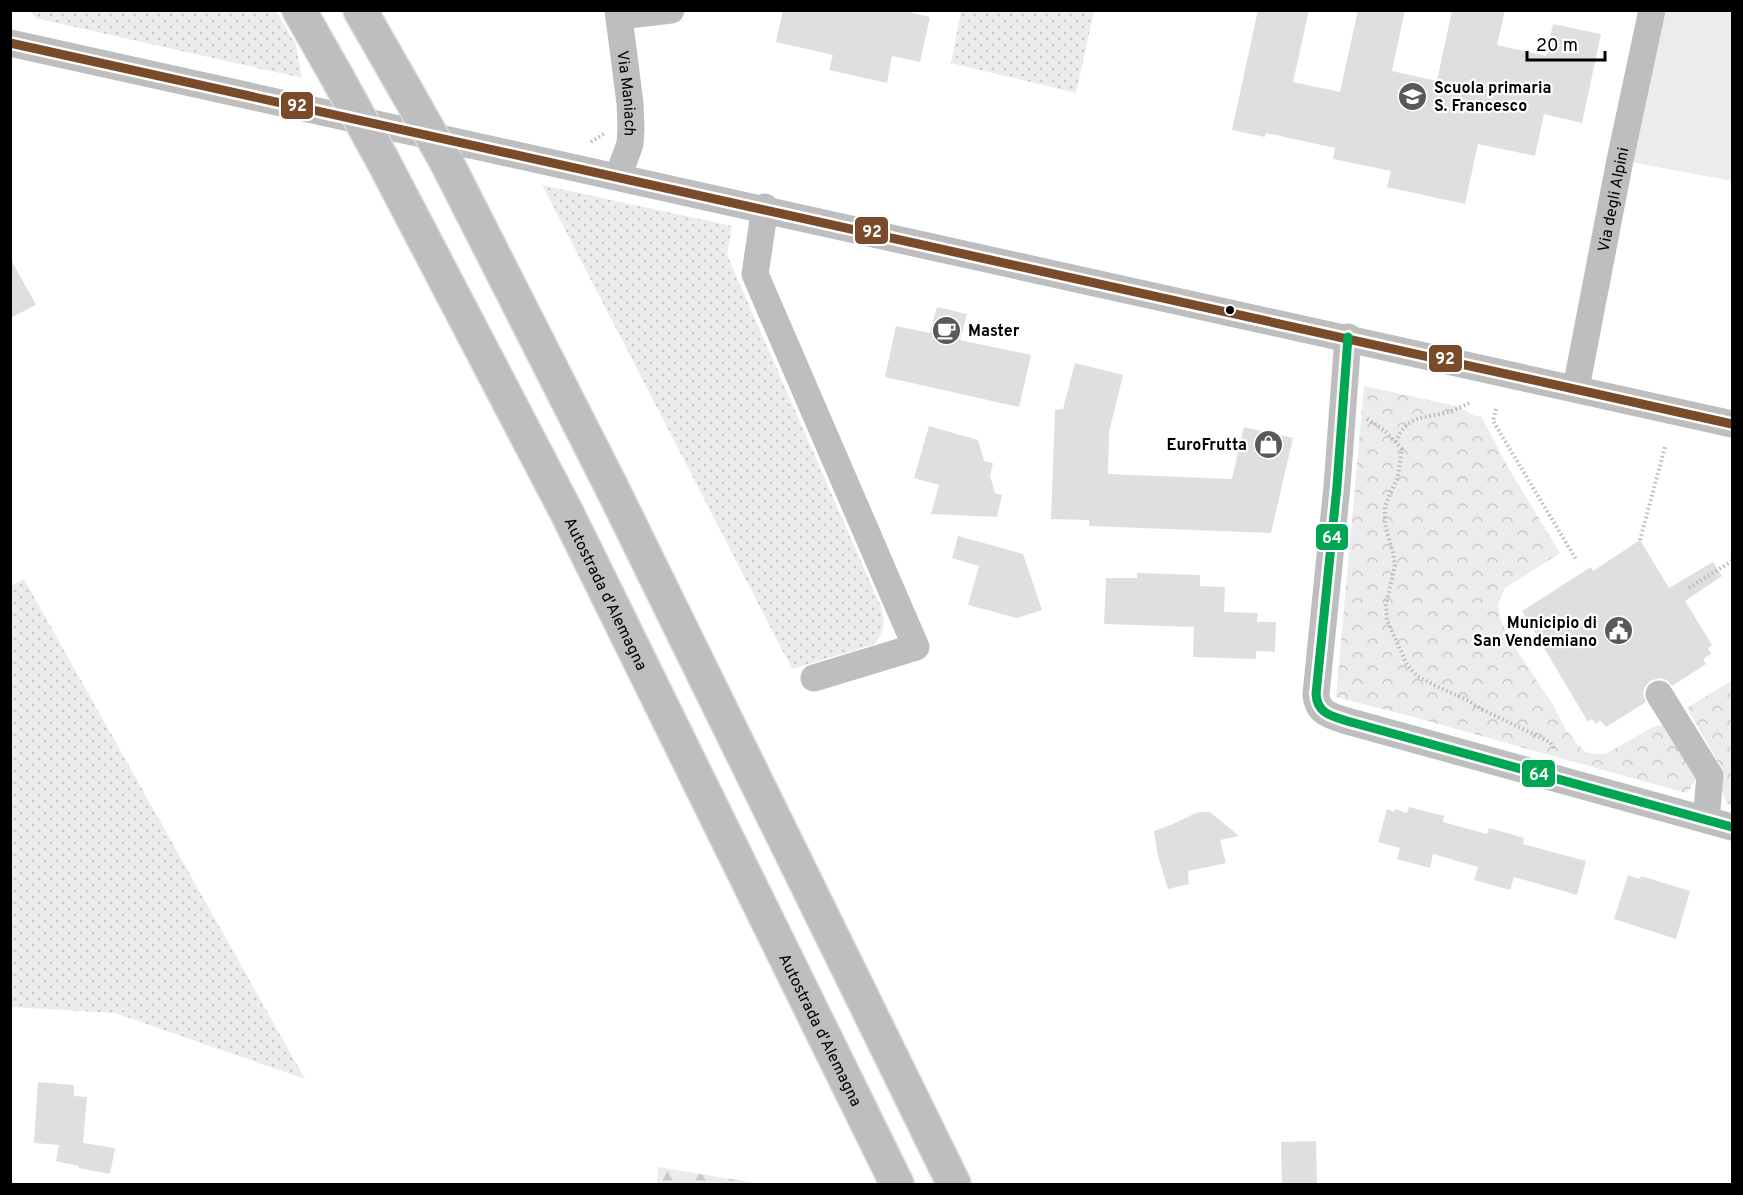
<svg xmlns="http://www.w3.org/2000/svg" width="1743" height="1195" viewBox="0 0 1743 1195" font-family="Overpass,sans-serif">
<style>
.grass{fill:url(#grass-dots)}
.forest{fill:url(#forest-firs)}
.park{fill:url(#park-crowns)}
.garden{fill:#ececec}
.building{fill:#dfdfdf}
.lines{fill:none;stroke-linecap:round;stroke-linejoin:round}
.highway-casing{stroke:#dbdbdb;stroke-width:36}
.path{stroke:#b9b9b9;stroke-width:4;stroke-dasharray:1.5 3;stroke-linecap:butt}
.minor{stroke:#bebebe;stroke-width:27}
.highway{stroke:#bebebe;stroke-width:33}
.highway-bridge-casing{stroke:#dbdbdb;stroke-width:36;stroke-linecap:butt}
.highway-bridge{stroke:#bebebe;stroke-width:33}
.bus-1-casing{stroke:#fff;stroke-width:14}
.bus-2-casing{stroke:#fff;stroke-width:14}
.bus-1{stroke:#7a4b2a;stroke-width:9}
.bus-2{stroke:#00a651;stroke-width:9}
.bus-dot{fill:#000;stroke:#fff;stroke-width:2}
.labels{text-anchor:middle;stroke-width:4.5;stroke-linejoin:round;paint-order:stroke}
.poi-label{font-size:16px;font-weight:bold;fill:#000;stroke:#fff;text-anchor:start}
.street-label{font-size:16px;fill:#000;stroke:#fff}
.line-badge{stroke:#fff;stroke-width:2}
.badge-label{font-size:16px;text-anchor:middle;font-weight:bold;fill:#fff}
</style>
<defs>
<pattern id="grass-dots" width="8" height="8" patternUnits="userSpaceOnUse" patternTransform="scale(1.5)"><rect width="8" height="8" fill="#ececec"/><path d="M2 2h.1M6 6h.1" fill="none" stroke="#c9c9c9" stroke-width="1.8" stroke-linecap="round"/></pattern>
<pattern id="forest-firs" width="22" height="20" patternUnits="userSpaceOnUse" patternTransform="scale(1.5)"><rect width="22" height="20" fill="#ececec"/><path d="M5 1l3.5 6h-7zM16 11l3.5 6h-7z" fill="#c9c9c9"/></pattern>
<pattern id="park-crowns" width="20" height="18" patternUnits="userSpaceOnUse" patternTransform="scale(1.5)"><rect width="20" height="18" fill="#ececec"/><path d="M2 6a3 3 0 1 1 6 0M12 15a3 3 0 1 1 6 0" fill="none" stroke="#c9c9c9"/></pattern>
</defs>
<rect width="100%" height="100%" fill="#fff"/>
<g class="grass">
<path d="M31,11H276L296,45L302,78L35,18Z"/>
<path d="M961,11H1094L1076,93L951,63Z"/>
<path d="M542,185L732,226L727,255L881,607C885,624 885,629 875,644L792,669Z"/>
<path d="M24,579L305,1079L115,1013L11,1007L10,586Z"/>
</g>
<path class="forest" d="M658,1167L762,1184H657Z"/>
<g class="park">
<path d="M1364,386L1457,406L1475,416H1481L1509,469L1560,553L1505,588L1498,605L1501,621L1509,638L1553,705L1565,728L1579,746L1587,753L1605,754L1655,726L1662,725L1698,778C1692,782 1692,789 1686,793L1413,717L1336,697Z"/>
<path d="M1732,680V805L1727,804L1722,790L1723,771L1687,708Z"/>
</g>
<path class="garden" d="M1652,11H1732V181L1620,160Z"/>
<g class="building">
<path d="M783,10H901L930,17L920,62L892,56L887,83L829,70L833,55L776,42Z"/>
<path d="M1258,10H1309L1293,82L1340,92L1358,10H1405L1392,71L1437,81L1452,10H1505L1497,45L1546,56L1553,24L1601,34L1582,123L1544,114L1535,156L1478,144L1465,204L1387,187L1391,171L1333,159L1335,148L1266,133L1265,137L1232,130Z"/>
<path d="M10,258L36,305L10,318Z"/>
<path d="M937,307L967,314L960,340L1031,355L1019,407L885,377L896,326L930,333Z"/>
<path d="M1075,363L1123,375L1109,432L1108,474L1232,479L1244,427L1293,438L1271,533L1089,526V520L1051,519L1055,410L1063,409Z"/>
<path d="M929,426L978,440L984,461L993,463L990,476L995,493L1002,495L997,517L931,514L939,485L914,478Z"/>
<path d="M958,536L1023,554L1042,610L1017,618L968,605L979,566L952,558Z"/>
<path d="M1640,540L1669,588L1713,562L1722,576L1685,601L1712,645L1708,648L1711,654L1703,659L1706,664L1672,686L1667,680L1659,678L1650,681L1645,687L1643,694L1646,702L1606,727L1600,720L1596,724L1592,719L1588,722L1522,611L1591,567L1593,571Z"/>
<path d="M1137,573L1200,575V586L1225,587L1224,612L1258,613L1257,622H1276L1275,652L1256,651V659L1193,657L1194,627L1104,624L1106,578H1137Z"/>
<path d="M1409,807L1444,816L1443,822L1487,834L1489,828L1524,838L1523,844L1586,861L1577,895L1514,877L1510,890L1474,880L1478,867L1433,854L1430,868L1397,859L1400,848L1378,842L1387,809L1394,812L1395,809L1407,813Z"/>
<path d="M1198,812H1210L1239,836L1220,840L1226,863L1188,871L1189,884L1168,889L1158,856L1154,831L1173,824Z"/>
<path d="M1628,875L1640,879L1641,876L1690,891L1676,939L1614,919Z"/>
<path d="M38,1082L74,1085V1096L87,1097L83,1143L115,1148L110,1174L79,1168V1166L56,1161L59,1145L34,1143Z"/>
<path d="M1316,1141L1317,1185H1282L1281,1142Z"/>
</g>
<g class="lines">
<defs>
<g id="highway">
<path d="M299,10L336,75"/>
<path d="M360,10L404,87"/>
<path id="s3" d="M382,159L567,513L897,1184"/>
<path d="M447,163L613,490L954,1184"/>
</g>
</defs>
<use href="#highway" class="highway-casing"/>
<g class="path">
<path d="M591,142L605,133"/>
<path d="M1496,409L1493,421L1577,561"/>
<path d="M1367,419L1385,431L1402,449L1398,476L1385,506V524L1393,553L1395,565L1386,605L1387,620L1407,665L1417,676L1434,685L1467,700L1481,709L1550,742L1555,750"/>
<path d="M1396,442C1406,413 1428,419 1451,411C1457,409 1463,406 1469,403"/>
<path d="M1640,540L1665,447"/>
<path d="M1689,588L1732,561"/>
</g>
<g class="minor">
<path id="s1" d="M618,10L630,103L631,129L630,144L619,174"/>
<path d="M619,16L671,10"/>
<path d="M10,43C585,168 1160,292 1732,424"/>
<path d="M765,207L755,274L916,647L814,678"/>
<path d="M1348,337L1337,486L1316,694C1317,713 1331,716 1347,721L1732,827"/>
<path id="s2" d="M1576,388L1620,160L1652,10"/>
<path d="M1659,694L1710,776L1706,819"/>
</g>
<use href="#highway" class="highway"/>
<defs>
<g id="highway-bridge">
<path d="M336,75L382,159"/>
<path d="M404,87L447,163"/>
</g>
</defs>
<use href="#highway-bridge" class="highway-bridge-casing"/>
<use href="#highway-bridge" class="highway-bridge"/>
<defs>
<path id="bus-1" d="M10,43C585,168 1160,292 1732,424"/>
<path id="bus-2" d="M1348,337L1337,486L1316,694C1317,713 1331,716 1347,721L1732,827"/>
</defs>
<use href="#bus-1" class="bus-1-casing"/>
<use href="#bus-2" class="bus-2-casing"/>
<use href="#bus-1" class="bus-1"/>
<use href="#bus-2" class="bus-2"/>
</g>
<defs>
<symbol id="school-disc" viewBox="-11 -11 22 22"><circle r="9.5" fill="#595959" stroke="#fff"/><path d="M0-5L7-2L0 1L-7-2ZM-4 1L0 2.5L4 1V4Q0 6-4 4Z" fill="#fff"/></symbol>
<symbol id="cafe-disc" viewBox="-11 -11 22 22"><circle r="9.5" fill="#595959" stroke="#fff"/><path d="M-5.5-4.5H6V0H3Q3 3.5 0 3.5H-2.5Q-5.5 3.5-5.5 0ZM3-3.2v2h1.7v-2ZM-6 4.5H4V6H-6Z" fill="#fff"/></symbol>
<symbol id="shop-disc" viewBox="-11 -11 22 22"><circle r="9.5" fill="#595959" stroke="#fff"/><path d="M-5-2.5h2.3a2.7 3.5 0 0 1 5.4 0H5L5.5 6h-11ZM-1.5-2.5h3a1.5 2.3 0 0 0-3 0Z" fill="#fff"/></symbol>
<symbol id="civic-disc" viewBox="-11 -11 22 22"><circle r="9.5" fill="#595959" stroke="#fff"/><path d="M-.6-6.5H3V-4.5H.6V-3L4-1V1h2V6H-6V1h2V-1L-.6-3ZM-1.2 2.5V6h2.4V2.5Z" fill="#fff"/></symbol>
</defs>
<g fill-rule="evenodd">
<use href="#school-disc" x="1396" y="80" width="33" height="33"/>
<use href="#cafe-disc" x="930" y="314" width="33" height="33"/>
<use href="#shop-disc" x="1252" y="428" width="33" height="33"/>
<use href="#civic-disc" x="1602" y="614" width="33" height="33"/>
</g>
<circle class="bus-dot" cx="1230" cy="310" r="5"/>
<g class="labels">
<g class="poi-label">
<text x="1434" y="93">Scuola primaria<tspan x="1434" dy="18">S. Francesco</tspan></text>
<text x="968" y="336">Master</text>
<text x="1247" y="450" text-anchor="end">EuroFrutta</text>
<text x="1597" y="628" text-anchor="end">Municipio di<tspan x="1597" dy="18">San Vendemiano</tspan></text>
</g>
<g class="street-label">
<text dy="6" stroke="none"><textPath href="#s1" startOffset="84">Via Maniach</textPath></text>
<text dy="6" stroke="none"><textPath href="#s2" startOffset="192">Via degli Alpini</textPath></text>
<text dy="6" stroke="none"><textPath href="#s3" startOffset="489">Autostrada d'Alemagna</textPath></text>
<text dy="6" stroke="none"><textPath href="#s3" startOffset="975">Autostrada d'Alemagna</textPath></text>
</g>
</g>
<g class="line-badge">
<rect x="280" y="91" width="34" height="29" rx="6" fill="#7a4b2a"/>
<rect x="854" y="216" width="35" height="29" rx="6" fill="#7a4b2a"/>
<rect x="1428" y="344" width="35" height="29" rx="6" fill="#7a4b2a"/>
<rect x="1315" y="523" width="34" height="28" rx="6" fill="#00a651"/>
<rect x="1521" y="759" width="35" height="29" rx="6" fill="#00a651"/>
</g>
<g class="badge-label">
<text x="297" y="111">92</text>
<text x="872" y="237">92</text>
<text x="1445" y="364">92</text>
<text x="1332" y="543">64</text>
<text x="1539" y="780">64</text>
</g>
<rect width="1743" height="1195" fill="none" stroke="#000000" stroke-width="24"/>
<path d="M1527 51v9h78v-9" fill="none" stroke="#000000" stroke-width="3"/>
<text x="1536" y="51" font-size="18" fill="#000000" stroke="#ffffff" stroke-width="4.5" paint-order="stroke">20 m</text>
</svg>
